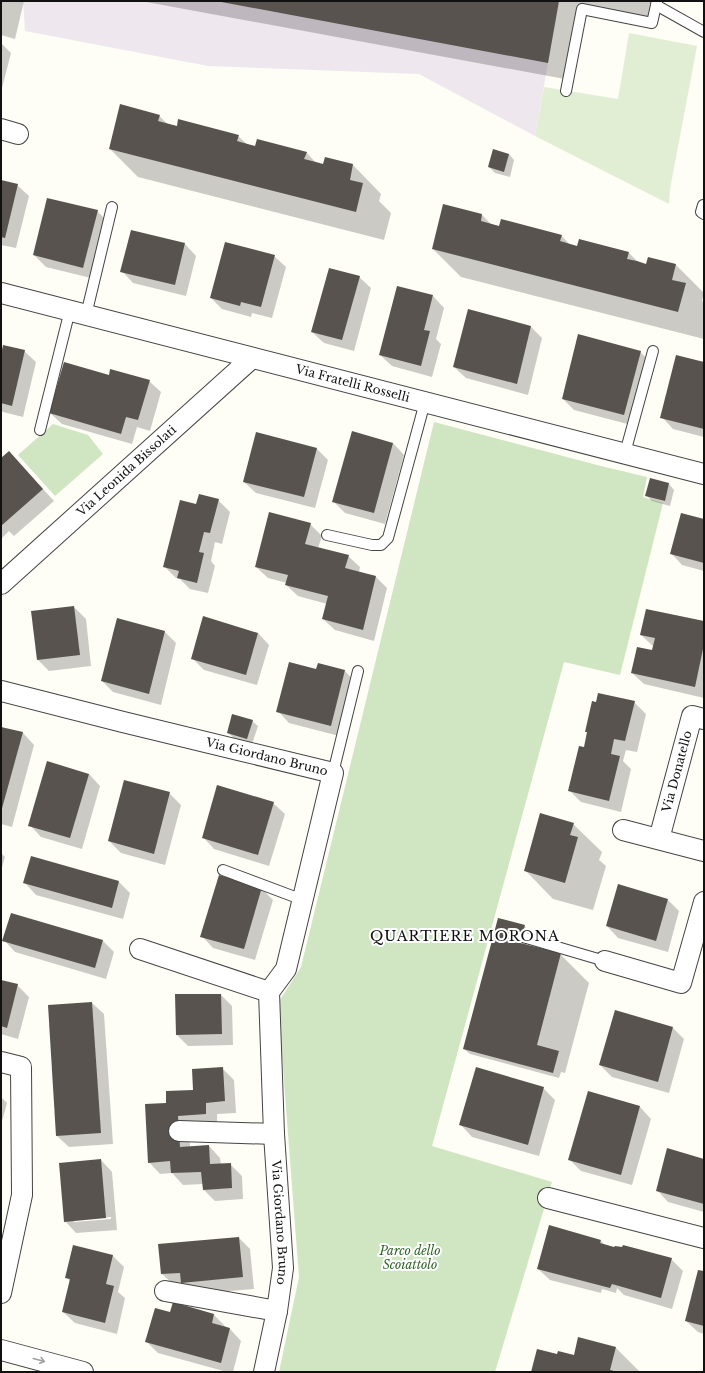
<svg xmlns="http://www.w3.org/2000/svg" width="705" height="1373" viewBox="0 0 705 1373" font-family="'Libre Baskerville',serif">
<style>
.industrial{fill:#eee7ee}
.green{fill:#d0e6c2}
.pitch{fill:#e1eed3}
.shadow{fill:#0003;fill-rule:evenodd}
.building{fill:#58534e}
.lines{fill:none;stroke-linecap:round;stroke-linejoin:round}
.lane-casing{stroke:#444;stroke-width:12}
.street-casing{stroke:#444;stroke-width:22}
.lane{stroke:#fff;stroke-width:10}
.street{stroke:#fff;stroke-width:20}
.oneway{stroke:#a0a0a0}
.labels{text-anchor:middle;stroke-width:4;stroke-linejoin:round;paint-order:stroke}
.street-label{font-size:12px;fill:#111;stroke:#fff}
.park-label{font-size:12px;font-style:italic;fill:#2d6327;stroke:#fff}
.quarter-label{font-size:14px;letter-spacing:1px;fill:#111;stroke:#fff}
</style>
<rect width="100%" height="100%" fill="#fefdf6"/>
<path class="industrial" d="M23,1H559L535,136L419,74L208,66L25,31Z"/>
<g class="green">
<path d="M434,422L601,466L647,477L643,497L663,503L620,675L564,662L432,1146L552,1182L495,1372H279L299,1277L278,1003L301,967Z"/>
<path d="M53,424L88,435L103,454L55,496L18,455Z"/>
</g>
<path class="pitch" d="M629,33L697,46L670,189L669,204L535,136L544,87L618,99Z"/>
<g class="shadow">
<path d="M1,1H24L15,39L1,35Z"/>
<path d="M141,1H652L649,18L578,5L565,79Z"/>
<path d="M1,43L11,53L1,92Z"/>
<path d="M159,116L169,125L238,136L248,145L306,152L317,164L324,165L326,158L353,165L381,194L379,201L391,213L384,240L138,177L110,149Z"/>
<path d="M509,154L514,160L510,177L495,173L489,167Z"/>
<path d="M1,181L17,185L29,196L16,248L1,245Z"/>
<path d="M97,211L109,223L95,279L46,267L34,255Z"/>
<path d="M482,215L492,225L561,235L570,245L578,247L629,253L639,263L647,265H676L704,293L702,301L704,303V339L461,277L433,249Z"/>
<path d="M132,231L185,244L196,256L186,296L133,283L122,271Z"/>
<path d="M274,256L286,267L272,318L252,313L251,317L222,309L211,298Z"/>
<path d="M359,277L371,288L354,351L324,343L312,332Z"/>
<path d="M433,296L444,308L436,339L441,344L432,377L392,366L380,355Z"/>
<path d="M469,311L531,327L542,338L528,395L466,378L454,367Z"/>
<path d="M24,351L36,362L23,417L3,412L1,410V359Z"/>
<path d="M640,352L652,363L635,426L574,410L563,399Z"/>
<path d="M704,363V437L673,429L662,417Z"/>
<path d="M110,376L149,381L161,392L150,431L137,427L132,444L62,424L50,413Z"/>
<path d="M393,443L404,455L385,524L345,513L334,502Z"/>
<path d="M316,448L328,460L315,508L256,493L244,482Z"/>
<path d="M9,452L54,501L14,536L9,531L1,539V459Z"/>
<path d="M651,479L669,484L674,490L670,506L652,501L646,495Z"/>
<path d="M218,500L230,512L222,544L215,542L211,561L215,566L208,593L190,589L180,579L176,578L165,567L197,505Z"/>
<path d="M704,520V571L682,565L671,553Z"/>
<path d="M310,524L322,536L318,548L348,556L360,567L359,572L376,577L387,588L374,641L335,630L323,619L327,604L298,596L286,585L287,583L268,578L256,567Z"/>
<path d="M74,607L86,619L91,666L49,671L38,660Z"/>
<path d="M117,619L165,632L176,643L161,705L113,692L102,681Z"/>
<path d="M704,622V698L644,684L632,673L653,651L654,647L641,635Z"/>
<path d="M258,633L269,645L257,685L204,670L192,658Z"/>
<path d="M318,664L345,671L356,683L343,737L289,723L278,711L317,670Z"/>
<path d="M634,702L646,714L637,752L626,750L623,761L631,769L621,812L581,802L569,790L585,749L588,734L586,731Z"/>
<path d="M252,721L258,726L252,744L234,738L228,733Z"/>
<path d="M1,728L23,733L34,745L12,827L1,824Z"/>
<path d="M89,774L100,786L82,849L41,837L30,825Z"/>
<path d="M169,793L181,805L165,865L121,853L109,841Z"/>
<path d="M273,803L285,814L269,866L214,849L203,837Z"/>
<path d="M573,824L602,852L599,860L606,866L593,910L553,899L525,870Z"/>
<path d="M1,853L5,857L1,871Z"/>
<path d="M119,882L130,893L123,919L36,895L25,883Z"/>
<path d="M261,888L273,900L255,960L213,948L202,936Z"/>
<path d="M668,900L679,911L668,952L618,938L607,926Z"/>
<path d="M524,926L530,932L526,946L560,954L589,983L565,1073L561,1072L559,1078L470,1054L464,1049Z"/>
<path d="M4,940L103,941L114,952L106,979L15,952Z"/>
<path d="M1,981L17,985L29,997L18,1039L1,1034Z"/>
<path d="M221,995L232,1006L233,1045L188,1046L177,1035Z"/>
<path d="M92,1003L104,1014L113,1144L69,1147L57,1136Z"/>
<path d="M673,1028L684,1039L669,1093L612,1077L600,1065Z"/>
<path d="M222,1068L234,1080L236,1113L217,1114V1125L189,1127L190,1147L209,1146L220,1158L221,1165L230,1164L242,1176L243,1199L215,1201L203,1189V1184L183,1185L172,1173L160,1174L149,1162L168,1104L194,1091Z"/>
<path d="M543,1088L555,1100L539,1156L472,1137L461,1125Z"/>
<path d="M1,1097L7,1103L1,1125Z"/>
<path d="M640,1107L651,1119L632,1185L581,1171L569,1159Z"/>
<path d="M101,1160L112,1172L117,1230L76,1233L65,1221ZM111,1217V1219L74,1222V1220Z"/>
<path d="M704,1160V1212L668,1202L657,1190Z"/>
<path d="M239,1238L250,1249L254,1289L194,1294L174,1285L162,1274L160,1245Z"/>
<path d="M601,1241L606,1246L671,1259L683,1271L672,1309L624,1295L617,1288L616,1293L602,1289L601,1293L550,1280L538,1269Z"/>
<path d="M74,1246L113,1256L124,1267L118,1292L125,1298L117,1334L75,1323L63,1312L71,1282L66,1277Z"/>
<path d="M704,1272V1334L698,1332L686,1321Z"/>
<path d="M174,1304L214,1315L225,1326V1328L230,1329L241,1341L233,1372H227L158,1353L147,1342L171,1313Z"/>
<path d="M616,1348L640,1372H532L558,1355L574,1357Z"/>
</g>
<g class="building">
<path d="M216,1H559L548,63Z"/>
<path d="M120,104L160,115L158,121L177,126L178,119L239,135L237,141L244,143L255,146L257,139L307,152L304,159L316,162L323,164L325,157L353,164L350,180L363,183L356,212L109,149Z"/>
<path d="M493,149L509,154L504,172L488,167Z"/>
<path d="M1,180L18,184L5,238L1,237Z"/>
<path d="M47,198L98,210L83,268L33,255Z"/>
<path d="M443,204L482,214L481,221L499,226L501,219L562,235L560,241L577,246L579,239L629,252L627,259L637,261L646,264L648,257L676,264L672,280L686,283L678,312L432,249Z"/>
<path d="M131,230L185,243L175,285L120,272Z"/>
<path d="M225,242L275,255L261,307L241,302L240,306L210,298Z"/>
<path d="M329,268L360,276L342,340L311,332Z"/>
<path d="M397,286L433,295L424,330L430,331L421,366L379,355Z"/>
<path d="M468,309L531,326L517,384L453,367Z"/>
<path d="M578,334L641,351L624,415L562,399Z"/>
<path d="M3,345L25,350L12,406L1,403V355Z"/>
<path d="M676,355L704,362V429L660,418Z"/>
<path d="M64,362L109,375L110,369L150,380L138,420L126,417L121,434L49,413Z"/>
<path d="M352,431L393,443L374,513L332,502Z"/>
<path d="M256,432L317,448L304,497L243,482Z"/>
<path d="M9,451L43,489L1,526V458Z"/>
<path d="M650,478L669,483L665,501L645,496Z"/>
<path d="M199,494L219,499L210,533L204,532L199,552L204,553L197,583L177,578L179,571L163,567L180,500L196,504Z"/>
<path d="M269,512L311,523L305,544L349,555L345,568L376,576L363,630L322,619L328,596L285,585L288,575L255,567Z"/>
<path d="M681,513L704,519V563L670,554Z"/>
<path d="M74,606L80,655L37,660L31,611Z"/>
<path d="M646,609L704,621V644L695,687L631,673L637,647L652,650L655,638L640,635Z"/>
<path d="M203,616L258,633L246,675L191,659Z"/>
<path d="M117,618L165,631L149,694L101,681Z"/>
<path d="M289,662L316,669L318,663L345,670L331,726L276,712Z"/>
<path d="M598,693L635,701L625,741L614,739L611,754L620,756L609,801L568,791L579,746L584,747L587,732H585L592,701L596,702Z"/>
<path d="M232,714L253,720L247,739L227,733Z"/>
<path d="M1,727L23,732L1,812Z"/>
<path d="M47,761L89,774L70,838L28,826Z"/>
<path d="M124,780L170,792L154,854L108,841Z"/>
<path d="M217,785L274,802L258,855L202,838Z"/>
<path d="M540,813L574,823L570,835L578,837L565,883L524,871Z"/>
<path d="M31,856L119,881L112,908L23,883Z"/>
<path d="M219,875L262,887L244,949L200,937Z"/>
<path d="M618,884L668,899L656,941L606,926Z"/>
<path d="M11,913L103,940L95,968L2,941Z"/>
<path d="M498,918L525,925L520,943L561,953L537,1045L559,1051L553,1073L463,1049Z"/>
<path d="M1,980L18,984L7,1028L1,1026Z"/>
<path d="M175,994H221L222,1034L176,1035Z"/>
<path d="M92,1002L101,1133L56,1136L48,1005Z"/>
<path d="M615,1010L673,1027L658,1082L599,1065Z"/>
<path d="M223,1067L225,1101L206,1103V1114L178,1116L180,1147L209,1145L210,1164L231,1163L232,1188L203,1190L201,1172L171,1173L170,1161L148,1163L145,1104L166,1103V1091L193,1090L192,1069Z"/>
<path d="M476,1067L544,1087L528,1145L459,1125Z"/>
<path d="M588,1091L640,1106L621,1175L568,1160Z"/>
<path d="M667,1148L704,1159V1204L656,1191Z"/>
<path d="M101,1159L106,1218L64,1222L59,1163Z"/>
<path d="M549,1225L601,1240L600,1243L614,1247L615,1246L622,1247L623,1245L672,1258L661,1298L612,1284L610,1288L537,1269Z"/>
<path d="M239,1237L243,1277L181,1283L180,1273L161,1274L158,1244Z"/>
<path d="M73,1245L113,1255L106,1284L114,1286L105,1323L62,1312L70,1279L65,1278Z"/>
<path d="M698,1270L704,1271V1326L685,1321Z"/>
<path d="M173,1302L214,1314L212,1323L230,1328L221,1363L145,1342L155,1308L170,1312Z"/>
<path d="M578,1337L616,1347L610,1370L614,1371V1372H531L537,1349L557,1354L558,1351L574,1355Z"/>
</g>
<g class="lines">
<defs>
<g id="lane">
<path d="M656,5L704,32"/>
<path d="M566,91L582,9L652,23L657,1"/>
<path d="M703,205L701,212L704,214"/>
<path d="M86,315L112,207"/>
<path d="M40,430L70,310"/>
<path d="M625,453L653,351"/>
<path d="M327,535L372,545H381L388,538L425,402"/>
<path d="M333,773L358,671"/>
<path d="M223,870L303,900"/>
<path d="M523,937L605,961"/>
</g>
<g id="street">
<path d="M1,129L18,134"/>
<path id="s1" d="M1,293L704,474"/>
<path id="s2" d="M1,584L252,358"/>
<path id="s3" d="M1,691L123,722L333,773L286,969L269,992L274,1134L283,1268L277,1311L264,1372"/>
<path d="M623,830L704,851"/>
<path id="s4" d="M659,839L692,716L704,719"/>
<path d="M140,949L269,992"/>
<path d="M605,961L681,983L704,902"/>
<path d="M1,1062L21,1067L22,1195L1,1293"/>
<path d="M179,1131L274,1134"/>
<path d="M548,1198L704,1238"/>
<path d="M165,1291L277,1311"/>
<path d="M1,1350L83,1372"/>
</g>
</defs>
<use href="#lane" class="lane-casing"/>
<use href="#street" class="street-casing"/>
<use href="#lane" class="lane"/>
<use href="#street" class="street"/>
</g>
<defs><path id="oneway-shaft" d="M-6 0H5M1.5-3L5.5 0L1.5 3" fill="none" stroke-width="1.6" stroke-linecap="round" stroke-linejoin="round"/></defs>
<use class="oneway" href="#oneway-shaft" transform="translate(39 1360) rotate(15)"/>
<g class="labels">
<g class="street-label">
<text dy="4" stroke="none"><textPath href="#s1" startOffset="363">Via Fratelli Rosselli</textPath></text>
<text dy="4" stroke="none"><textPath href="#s2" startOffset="169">Via Leonida Bissolati</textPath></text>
<text dy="4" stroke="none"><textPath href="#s3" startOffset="274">Via Giordano Bruno</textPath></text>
<text dy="4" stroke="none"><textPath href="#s4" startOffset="70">Via Donatello</textPath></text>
<text dy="4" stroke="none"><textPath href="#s3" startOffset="803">Via Giordano Bruno</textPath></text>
</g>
<g class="park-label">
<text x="410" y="1255">Parco dello<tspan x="410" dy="14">Scoiattolo</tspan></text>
</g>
<g class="quarter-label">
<text x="465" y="941">QUARTIERE MORONA</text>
</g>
</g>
<rect width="705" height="1373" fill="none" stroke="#111111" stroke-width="4"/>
</svg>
